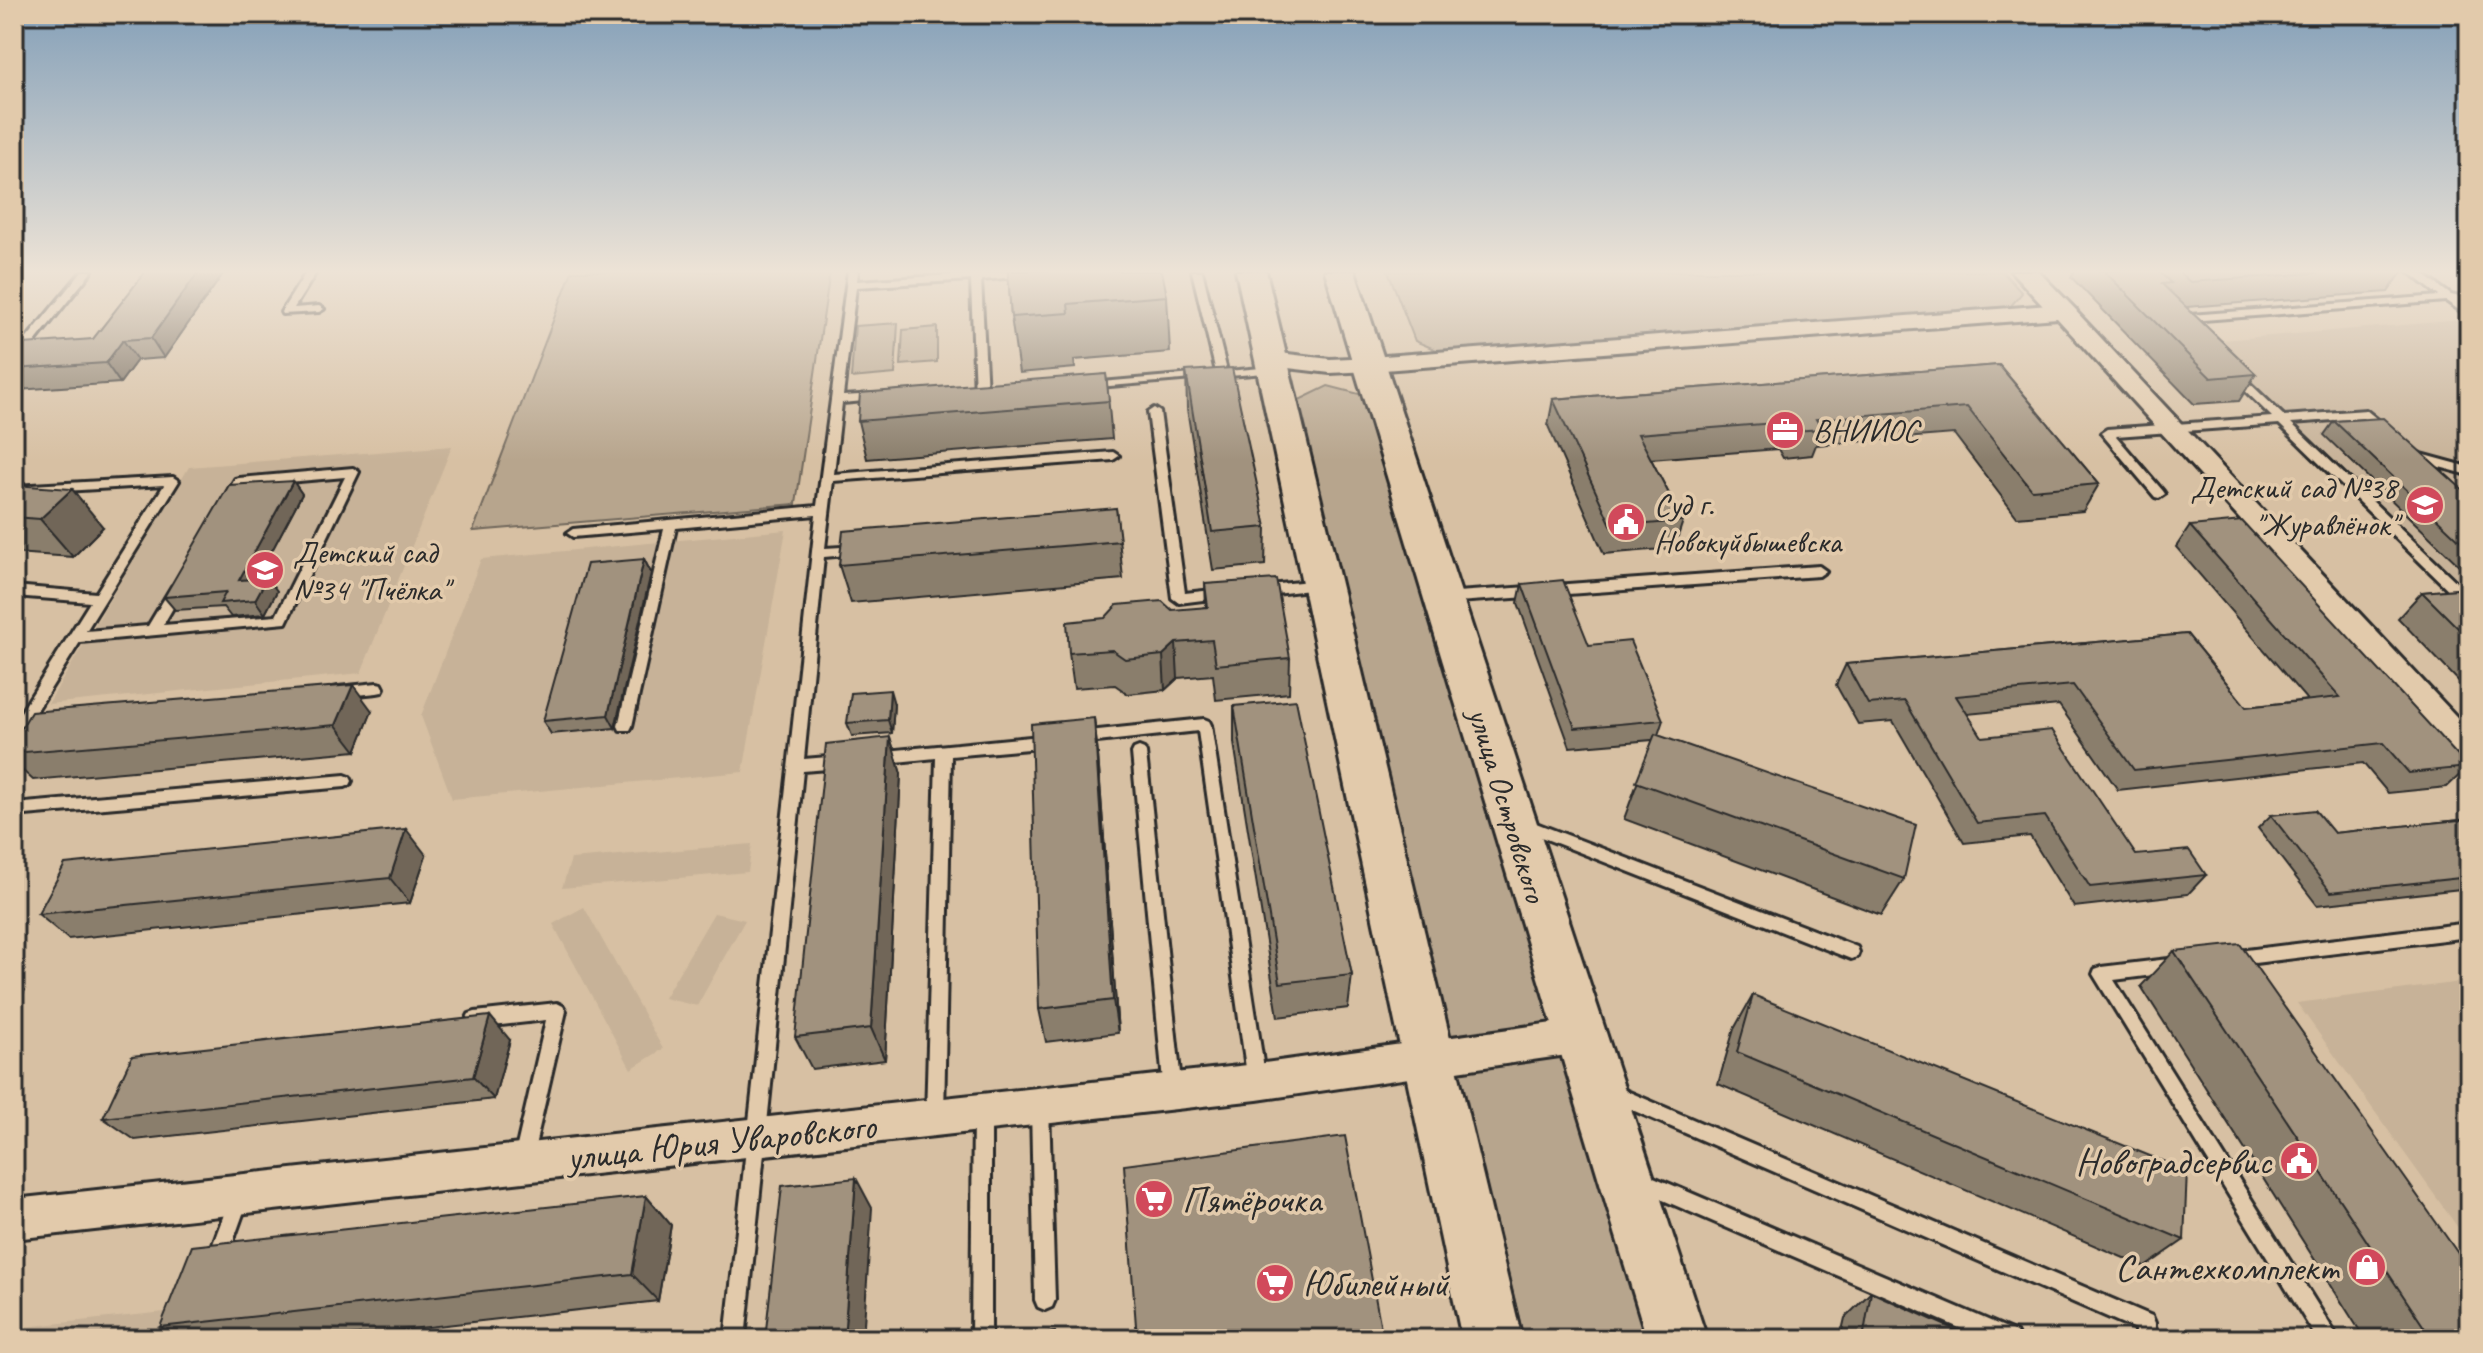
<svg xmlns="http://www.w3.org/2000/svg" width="2483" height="1353" viewBox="0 0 2483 1353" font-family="Caveat,sans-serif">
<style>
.built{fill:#c7b298}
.green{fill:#b7a58d;stroke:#71685c;stroke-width:2}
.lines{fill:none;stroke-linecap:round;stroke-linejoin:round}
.service-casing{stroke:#2b2b2b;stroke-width:6}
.minor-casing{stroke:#2b2b2b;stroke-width:6}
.tertiary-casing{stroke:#2b2b2b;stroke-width:6}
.secondary-casing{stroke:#2b2b2b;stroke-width:6}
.service{fill:#e2caab;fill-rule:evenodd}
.minor{fill:#e2caab;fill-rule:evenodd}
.tertiary{fill:#e2caab;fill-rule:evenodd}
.secondary{fill:#e2caab;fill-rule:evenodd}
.wall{fill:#8a7e6c;stroke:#2b2b2b;stroke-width:2}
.shaded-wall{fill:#716658;stroke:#2b2b2b;stroke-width:2}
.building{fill:#a1927e;stroke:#2b2b2b;stroke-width:2}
.labels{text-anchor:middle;stroke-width:7;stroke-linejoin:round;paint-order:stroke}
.poi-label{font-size:32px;fill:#2b2b2b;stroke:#e2caab;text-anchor:start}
.street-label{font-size:32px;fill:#2b2b2b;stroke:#e2caab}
.near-street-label{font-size:38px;fill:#2b2b2b;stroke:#e2caab}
.near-poi-label{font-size:38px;fill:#2b2b2b;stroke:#e2caab;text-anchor:end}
</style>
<rect width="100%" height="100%" fill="#d7c0a3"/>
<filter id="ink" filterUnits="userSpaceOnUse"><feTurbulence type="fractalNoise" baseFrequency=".0125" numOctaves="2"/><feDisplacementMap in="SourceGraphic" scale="16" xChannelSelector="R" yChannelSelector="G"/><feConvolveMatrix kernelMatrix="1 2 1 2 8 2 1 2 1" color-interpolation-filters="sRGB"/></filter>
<g filter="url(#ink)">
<g class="built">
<path d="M2463,320L2469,325V589L2210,341Z"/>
<path d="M452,446L361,673L48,704L189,467Z"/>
<path d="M786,530L743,772L452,799L421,716L481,559Z"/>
<path d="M752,844L748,872L562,888L571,859Z"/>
<path d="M584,907L663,1049L631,1069L553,924Z"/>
<path d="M714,913L745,920L697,1006L664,998Z"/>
<path d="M2469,981V1243L2297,1003Z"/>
<path d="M165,1312L154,1339H14V1328Z"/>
</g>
<g class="green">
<path d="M572,271H830L796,504L473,531Z"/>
<path d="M1388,271H2002L2022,293L2009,308L1439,351L1415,341Z"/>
<path d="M898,323L895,374L851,378L855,326Z"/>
<path d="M937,327V362L901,365L903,330Z"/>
<path d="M1328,386L1367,396L1557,1035L1454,1051L1295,402Z"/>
<path d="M1561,1048L1647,1339H1524L1457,1064Z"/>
</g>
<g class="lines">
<defs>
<g id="service">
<path d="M82,271H92L18,363L14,364V354Z"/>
<path d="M307,271H317L294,308L319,306L324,309L319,312L282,314L281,312Z"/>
<path d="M848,271H858L857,281L1017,271H1056L1051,274L981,280L987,393L992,396L986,399L977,398L975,396L971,280L856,287L843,396L876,394L882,397L876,400L842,403L834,474L1113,452L1119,456L1113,460L833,481L825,548L858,546L864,550L858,554L824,557L804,759L840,756L845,758L847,762L845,766L840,768L803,771L745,1339H725L816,515L676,528L632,726L630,730H620L618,726L664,529L573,537L567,533L573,529L817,506Z"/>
<path d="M1192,271H1202L1227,371L1273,367L1277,368V372L1086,388L1084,386L1090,383L1216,372Z"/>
<path d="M2408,271H2419L2451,295L2469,299V305L2462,304L2469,309V317L2446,301L2177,322L2172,319L2177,316L2439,296Z"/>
<path d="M2234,371L2238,372L2284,416L2366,410L2387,427V433H2379L2363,418L2291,423L2469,594V607L2464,605L2279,424L2116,436L2163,491L2165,494L2159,498L2155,497L2101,433L2107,429L2272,417L2230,376L2228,374Z"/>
<path d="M1154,408L1160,412L1185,593L1222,589L1227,591L1229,594L1227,597L1179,603L1172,598L1148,412Z"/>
<path d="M2414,452L2469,467V475L2410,459L2408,456Z"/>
<path d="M353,468L359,472L286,623L80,642L19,739L14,741V723L90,602L14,596V586L96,593L164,485L14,494V486L173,477L179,481L86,631L148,626L172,586L177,584L184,589L163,625L276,616L345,477L243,486L232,504L228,505L222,501L235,479L239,478Z"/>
<path d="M1819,566L1826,571L1819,576L1443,603L1436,598L1443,593Z"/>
<path d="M1321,580L1326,582L1328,585L1326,588L1258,596L1251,591L1258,586Z"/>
<path d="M377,683L382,684L384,688L382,692L377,693L338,697L333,696L331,692L333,688L338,687Z"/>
<path d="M1204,719L1209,721L1211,725L1266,1082L1263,1088L1257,1090L1251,1088L1248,1082L1198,731L1079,744L1074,742L1072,738L1074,734L1079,732Z"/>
<path d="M1051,735L1056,737L1058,741L1056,745L1051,747L951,756L944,1117L941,1123L935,1126L929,1123L926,1117L936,758L876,764L871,762L869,758L871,754L876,752Z"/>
<path d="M1139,747L1144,749L1146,753L1182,1092L1179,1098L1173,1100L1167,1098L1164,1092L1132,753L1134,749Z"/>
<path d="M345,775L350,777L352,781L350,785L345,787L14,816V804Z"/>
<path d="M1523,818L1857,947L1859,952L1857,957L1851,959L1518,828L1515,824L1518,820Z"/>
<path d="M2469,923V937L2230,966L2224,964L2222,959L2224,954L2230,952Z"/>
<path d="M2177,958L2183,960L2185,965L2183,970L2177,972L2114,980L2339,1339H2317L2093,974L2095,969L2101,967Z"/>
<path d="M557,1003L563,1006L566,1011L532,1159L530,1165L523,1168L516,1165L514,1159L546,1020L475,1028L469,1026L466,1020L469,1014L475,1012Z"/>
<path d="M1613,1085L2152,1316L2155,1323V1339H2135V1329L1607,1099L1604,1093L1607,1087Z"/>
<path d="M1040,1098L1046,1101L1049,1107L1055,1300L1052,1307L1045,1310L1038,1307L1035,1300L1031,1107L1034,1101Z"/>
<path d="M982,1104L988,1107L991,1113V1339H971L973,1113L976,1107Z"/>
<path d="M1642,1172L2016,1332L2019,1339H1985L1635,1188L1633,1181L1635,1174Z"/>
<path d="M240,1188L247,1190L249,1197L224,1267L217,1270L210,1267L207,1260L233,1190Z"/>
</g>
<g id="minor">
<path d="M2063,304L2071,306L2469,730V762L2458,759L2057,318L1371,371L1330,373L1271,366L1263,364L1259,359L1263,354L1271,352L1330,359L1371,357Z"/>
<path d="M1581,1019L1594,1024L1600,1036L1594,1048L1581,1053L1257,1100L14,1239V1199L1257,1064Z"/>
</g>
<path id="tertiary" d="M2011,271H2038L2077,311L2073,317H2053Z"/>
<g id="secondary">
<path d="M1236,271H1266L1522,1339H1462Z"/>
<path d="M1325,271H1355L1707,1339H1647Z"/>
</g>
</defs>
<use href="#service" class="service-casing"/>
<use href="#minor" class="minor-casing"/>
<use href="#tertiary" class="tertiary-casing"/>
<use href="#secondary" class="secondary-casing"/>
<use href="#service" class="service"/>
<use href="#minor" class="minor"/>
<use href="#tertiary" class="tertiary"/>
<use href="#secondary" class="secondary"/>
</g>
<g class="wall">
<path d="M146,271H225L164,358L137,360L120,383L17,390L14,386V354L93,339Z"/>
<path d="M1008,271L1167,296L1170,352L1074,360L1075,368L1019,373L1011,317Z"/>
<path d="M2074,271H2403L2388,292L2186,307L2256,374L2239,401L2194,404L2071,277Z"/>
<path d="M1999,365L2099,484L2083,511L2017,517L1954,434L1816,445L1812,455L1783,458L1778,449L1651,459L1683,521L1674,548L1604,554L1548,426L1553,399Z"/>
<path d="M1186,371L1266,527L1265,565L1213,570L1187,409Z"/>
<path d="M1106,374L1112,439L867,459L858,421Z"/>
<path d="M2334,421L2462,489H2469V572H2466L2324,435Z"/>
<path d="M293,481L302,494L257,578H267L277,591L265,614L231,617L223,607L175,610L164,597Z"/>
<path d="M14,485L103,527L73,557L14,553Z"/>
<path d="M1116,508L1123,579L851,603L839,565Z"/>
<path d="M2190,526L2468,767L2447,787L2388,793L2363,763L2118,790L2059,705L1967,714L1982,737L2136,855L2206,875L2188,894L2074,907L2030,836L1964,843L1893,721L1858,724L1836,685L1846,664L2187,634L2246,707L2307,700L2176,547Z"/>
<path d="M644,559L651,573L615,728L551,734L543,721Z"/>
<path d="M1205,584L1290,658L1289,693L1216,700L1213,675L1178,678L1165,690L1128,694L1115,685L1074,688L1069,653L1206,607Z"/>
<path d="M1522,584L1589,645L1663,720L1658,735L1904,879L1881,915L1624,819L1653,740L1570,747L1518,603Z"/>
<path d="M2469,588V692L2398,618L2422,592Z"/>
<path d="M894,704L892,733L852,736L847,723Z"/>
<path d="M1234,706L1352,975L1348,1008L1278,1017L1234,743Z"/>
<path d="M372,711L356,751L33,780L14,763V740Z"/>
<path d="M1094,718L1098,755L1118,1033L1046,1042L1039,1009Z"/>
<path d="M890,737L901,774L885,1060L812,1069L795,1037Z"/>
<path d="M2271,815L2334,833L2469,819V888L2317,905L2258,828Z"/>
<path d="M426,855L410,903L68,939L38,914Z"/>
<path d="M2174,951L2469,1339H2365L2141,986Z"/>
<path d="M1753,995L2184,1240L2145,1267L1718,1084L1734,1029Z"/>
<path d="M510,1040L494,1099L135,1140L103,1118Z"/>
<path d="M646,1196L671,1225L658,1301L322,1339H181L160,1327Z"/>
<path d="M1871,1292L1975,1339H1840L1845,1318Z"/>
</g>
<g class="shaded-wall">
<path d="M199,271H225L164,358L151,338Z"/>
<path d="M123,340L137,360L120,383L106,363Z"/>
<path d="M293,481L302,494L249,594L239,580Z"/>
<path d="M72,489L103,527L73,557L40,519Z"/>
<path d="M644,559L651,573L615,728L608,715Z"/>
<path d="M267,578L277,591L265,614L255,600Z"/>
<path d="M1176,643L1178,678L1165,690L1163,655Z"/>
<path d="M353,685L372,711L356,751L336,725Z"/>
<path d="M890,690L894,704L892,733L888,720Z"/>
<path d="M1094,718L1098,755L1118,1033L1113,1000Z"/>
<path d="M890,737L901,774L885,1060L871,1028Z"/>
<path d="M406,829L426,855L410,903L390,878Z"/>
<path d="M14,981L25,990L14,1011Z"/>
<path d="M490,1016L510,1040L494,1099L473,1077Z"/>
<path d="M14,1040L18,1043L14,1052Z"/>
<path d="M856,1178L872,1208L863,1339H844Z"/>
<path d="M646,1196L671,1225L658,1301L632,1274Z"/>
</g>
<g class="building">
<path d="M146,271H199L151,338L123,340L106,363L14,369V354L23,344L93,339Z"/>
<path d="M1008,271H1162L1167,296L1068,304L1069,313L1011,317Z"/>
<path d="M2104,271H2158L2171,283L2162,284L2256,374L2211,378Z"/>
<path d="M2178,271H2340L2190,282Z"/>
<path d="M1999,365L2099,484L2032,490L1967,407L1816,419L1822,429L1793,431L1787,422L1638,434L1683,521L1612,527L1553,399Z"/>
<path d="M1232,368L1266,527L1212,532L1186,371Z"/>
<path d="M1106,374L1109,401L858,421L860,393Z"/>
<path d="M2383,418L2462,489H2469V549L2334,421Z"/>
<path d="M293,481L239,580L267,578L255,600L220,603L226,592L164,597L229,485Z"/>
<path d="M14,485L72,489L40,519L14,517Z"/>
<path d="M1116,508L1120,541L839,565L843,531Z"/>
<path d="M2242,521L2468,767L2409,773L2383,743L2134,770L2073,685L1956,696L1982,737L2052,730L2136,855L2189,850L2206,875L2090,887L2045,816L1977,823L1905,701L1868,704L1846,664L2187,634L2246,707L2340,697L2190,526Z"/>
<path d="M644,559L608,715L543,721L587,564Z"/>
<path d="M1276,579L1290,658L1216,665L1212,640L1176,643L1163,655L1125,659L1112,650L1069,653L1067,622L1105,618L1117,605L1162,601L1172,610L1208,607L1205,584Z"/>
<path d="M1563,580L1589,645L1630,641L1663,720L1575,728L1522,584Z"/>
<path d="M2469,588V639L2422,592Z"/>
<path d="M353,685L336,725L14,753V740L31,712Z"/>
<path d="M890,690L888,720L847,723L851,693Z"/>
<path d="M1296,700L1352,975L1280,983L1234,706Z"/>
<path d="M1094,718L1113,1000L1039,1009L1031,724Z"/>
<path d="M1655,734L1916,825L1904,879L1636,782Z"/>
<path d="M890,737L871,1028L795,1037L826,744Z"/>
<path d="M2315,810L2334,833L2469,819V877L2331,892L2271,815Z"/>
<path d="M406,829L390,878L38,914L65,864Z"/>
<path d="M2240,944L2469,1269V1339H2432L2174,951Z"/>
<path d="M1753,995L2187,1171L2184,1240L1737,1052Z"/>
<path d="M490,1016L473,1077L103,1118L132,1056Z"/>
<path d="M1345,1136L1383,1339H1137L1124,1165Z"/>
<path d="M856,1178L844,1339H765L782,1186Z"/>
<path d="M646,1196L632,1274L160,1327L192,1246Z"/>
<path d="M1871,1292L1975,1339H1863Z"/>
<path d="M1055,1332V1339H1013V1337Z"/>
</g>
</g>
<linearGradient id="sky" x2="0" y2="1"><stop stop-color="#839fb8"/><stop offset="0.59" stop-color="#ede3d6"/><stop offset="1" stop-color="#ede3d6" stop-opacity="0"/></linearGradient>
<rect width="2483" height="460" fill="url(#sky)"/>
<defs>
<symbol id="office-disc" viewBox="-11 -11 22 22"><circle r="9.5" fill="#d1495b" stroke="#e2caab"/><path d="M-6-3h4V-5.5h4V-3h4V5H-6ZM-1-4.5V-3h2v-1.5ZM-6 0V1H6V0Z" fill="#fff"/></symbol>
<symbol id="school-disc" viewBox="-11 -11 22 22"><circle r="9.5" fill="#d1495b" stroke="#e2caab"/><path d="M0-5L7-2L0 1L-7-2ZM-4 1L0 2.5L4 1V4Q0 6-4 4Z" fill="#fff"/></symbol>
<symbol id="civic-disc" viewBox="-11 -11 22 22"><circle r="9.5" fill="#d1495b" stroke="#e2caab"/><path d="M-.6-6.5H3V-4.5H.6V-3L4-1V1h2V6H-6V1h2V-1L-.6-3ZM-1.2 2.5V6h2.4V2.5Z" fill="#fff"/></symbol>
<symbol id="supermarket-disc" viewBox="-11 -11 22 22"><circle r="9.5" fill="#d1495b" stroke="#e2caab"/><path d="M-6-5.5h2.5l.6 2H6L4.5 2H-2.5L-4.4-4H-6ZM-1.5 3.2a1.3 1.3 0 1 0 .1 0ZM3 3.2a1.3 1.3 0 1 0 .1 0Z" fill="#fff"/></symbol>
<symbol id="shop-disc" viewBox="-11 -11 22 22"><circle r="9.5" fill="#d1495b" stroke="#e2caab"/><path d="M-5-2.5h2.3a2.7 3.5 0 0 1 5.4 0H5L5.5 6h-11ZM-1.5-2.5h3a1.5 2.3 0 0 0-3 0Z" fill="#fff"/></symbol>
</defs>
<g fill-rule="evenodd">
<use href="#office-disc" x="1763" y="408" width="44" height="44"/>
<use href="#school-disc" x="2403" y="483" width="44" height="44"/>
<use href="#civic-disc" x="1604" y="500" width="44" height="44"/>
<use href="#school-disc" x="243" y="548" width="44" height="44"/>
<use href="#civic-disc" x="2277" y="1139" width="44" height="44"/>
<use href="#supermarket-disc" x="1132" y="1177" width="44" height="44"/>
<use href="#shop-disc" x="2345" y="1245" width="44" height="44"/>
<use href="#supermarket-disc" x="1253" y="1261" width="44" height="44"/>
</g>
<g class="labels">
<g class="poi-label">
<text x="1813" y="441">ВНИИОС</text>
<text x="2397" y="498" text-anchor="end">Детский сад №38<tspan x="2397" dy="37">"Журавлёнок"</tspan></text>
<text x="1654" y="515">Суд г.<tspan x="1654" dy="37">Новокуйбышевска</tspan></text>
<text x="293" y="563">Детский сад<tspan x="293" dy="37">№34 "Пчёлка"</tspan></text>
</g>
<g class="street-label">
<text transform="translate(1508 805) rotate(73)" y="11">улица Островского</text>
</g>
<g class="near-street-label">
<text transform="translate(721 1141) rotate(-6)" y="13">улица Юрия Уваровского</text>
</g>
<g class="near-poi-label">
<text x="2271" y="1174">Новоградсервис</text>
<text x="1182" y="1212" text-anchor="start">Пятёрочка</text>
<text x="2339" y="1280">Сантехкомплект</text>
<text x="1303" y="1296" text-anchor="start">Юбилейный</text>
</g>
</g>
<rect width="2483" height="1353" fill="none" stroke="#e2caab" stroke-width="48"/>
<rect x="24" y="24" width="2435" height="1305" fill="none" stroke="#2b2b2b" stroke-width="3" filter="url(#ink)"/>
</svg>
